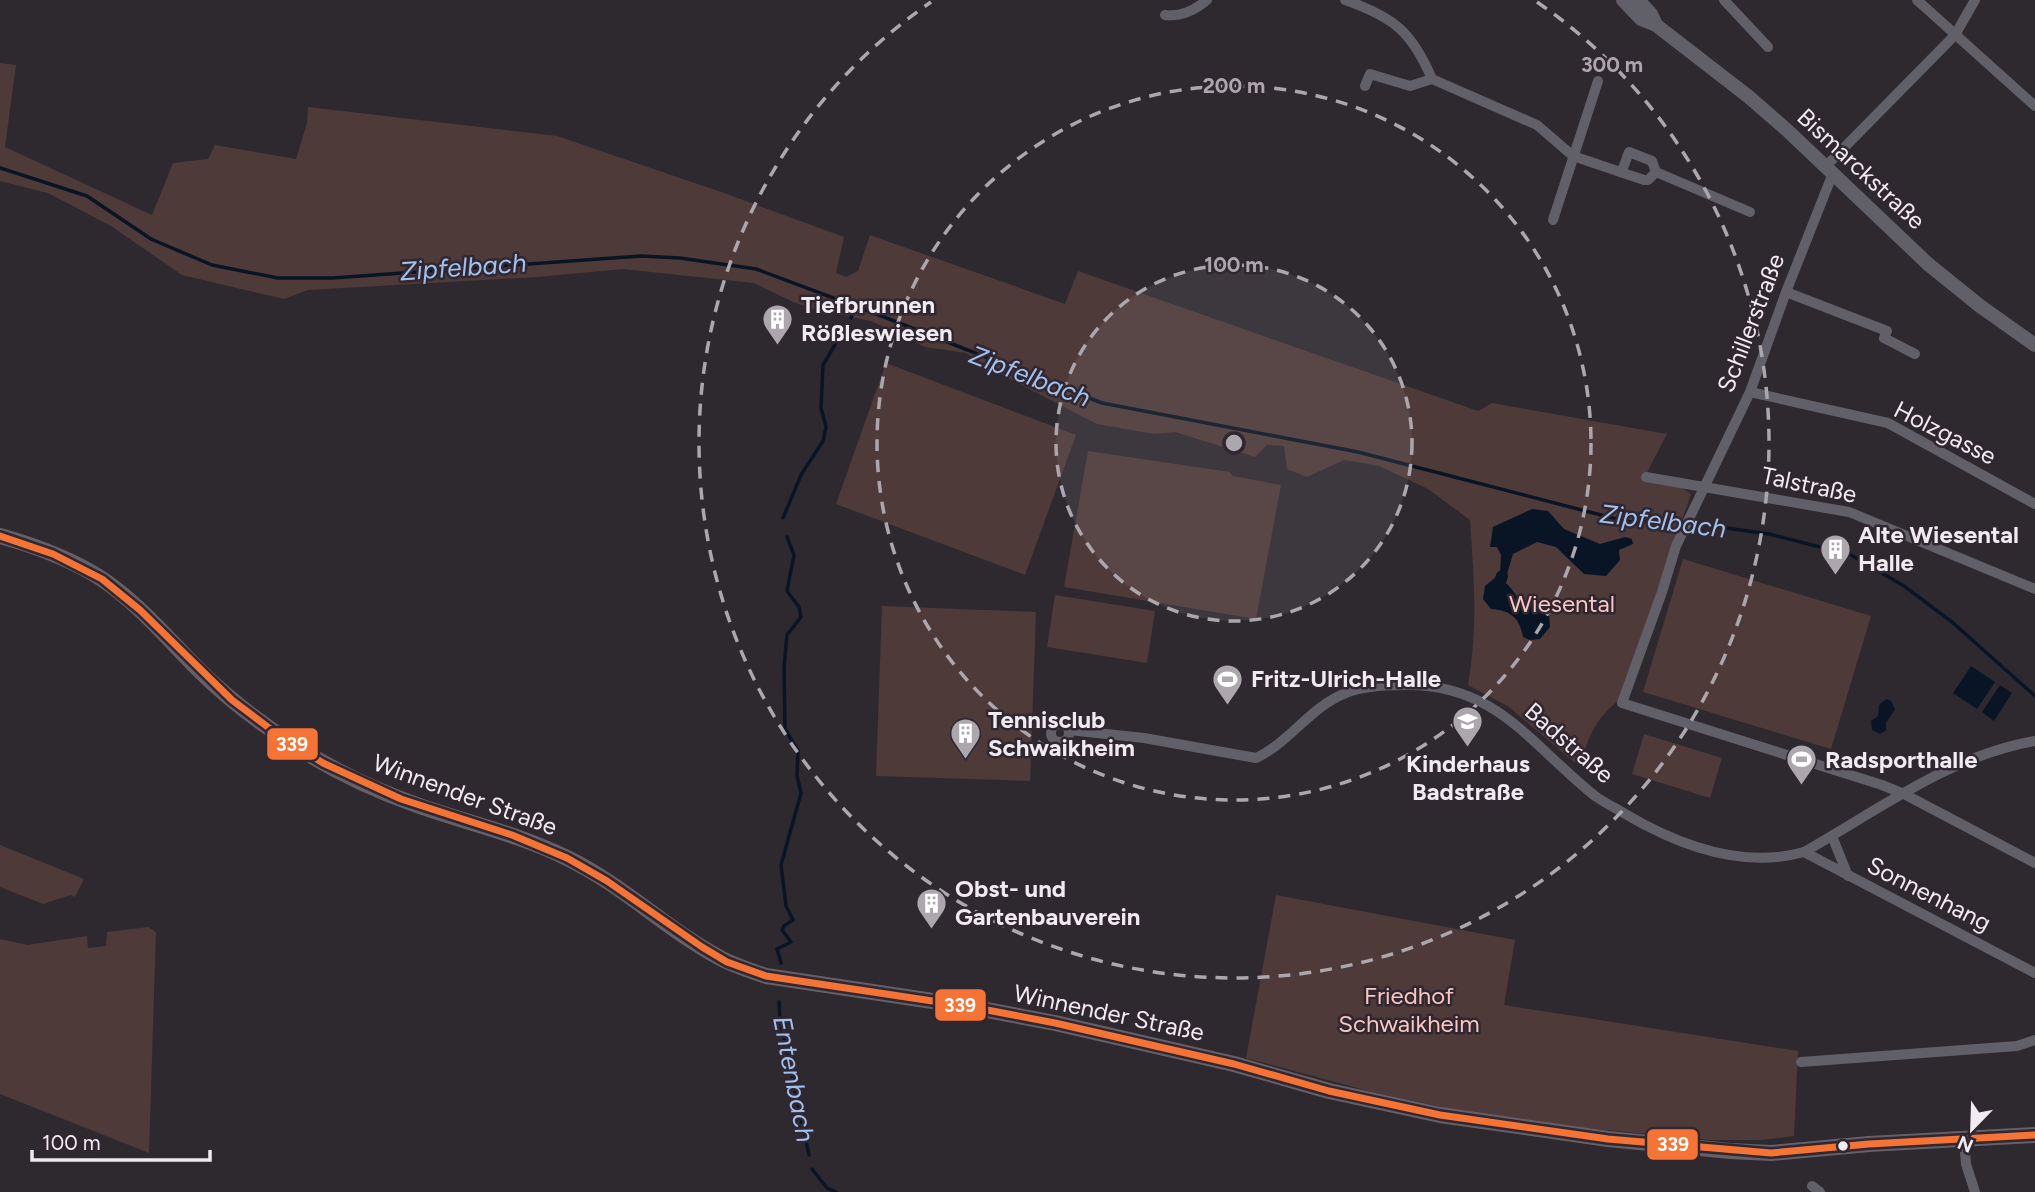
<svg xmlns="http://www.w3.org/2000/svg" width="2035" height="1192" viewBox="0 0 2035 1192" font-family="Figtree,sans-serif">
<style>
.green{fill:#4e3a39}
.water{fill:#091525}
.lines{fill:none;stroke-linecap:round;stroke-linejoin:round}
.stream{stroke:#091525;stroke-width:3.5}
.canal{stroke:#091525;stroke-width:12}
.minor{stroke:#615f68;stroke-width:10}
.tertiary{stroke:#615f68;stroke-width:14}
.secondary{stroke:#64606a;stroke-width:16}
.bus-1-casing{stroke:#302731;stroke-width:12}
.bus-1{stroke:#f57335;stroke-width:7}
.ring{fill:none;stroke:#aca6ad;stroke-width:3.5;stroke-dasharray:12 9}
.bus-dot{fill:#f0eaf1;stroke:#302731;stroke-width:2.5}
.labels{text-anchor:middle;stroke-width:5;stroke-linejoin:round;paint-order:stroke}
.street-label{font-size:24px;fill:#f0eaf1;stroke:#302731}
.poi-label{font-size:24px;font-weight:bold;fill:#f0eaf1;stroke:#302731;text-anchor:start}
.park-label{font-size:24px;fill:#f8c7bf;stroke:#302731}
.water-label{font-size:26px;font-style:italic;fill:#a0c1ec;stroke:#302731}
.centre{fill:#aca6ad;stroke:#302731;stroke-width:3.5}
.ring-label{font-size:21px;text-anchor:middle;font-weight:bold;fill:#aca6ad;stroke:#302731;stroke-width:5;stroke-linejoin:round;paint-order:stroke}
.line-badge{stroke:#302731;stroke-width:2.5}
.badge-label{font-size:19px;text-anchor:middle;font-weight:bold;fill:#fff}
</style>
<rect width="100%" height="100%" fill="#2e292f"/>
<g class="green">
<path d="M0,63L16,65L5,147L152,215L173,163L208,159L215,145L296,159L307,123L308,107L557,136L724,193L844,237L836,273L846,277L858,271L870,235L1065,304L1078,271L1478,411L1492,403L1667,434L1643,480L1680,487L1691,494L1621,698C1597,718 1590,731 1582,760L1574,762L1509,707L1468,685C1478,626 1474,579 1470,520L1428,489L1379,466L1344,460L1307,477L1287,469L1284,446L1267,445L1255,457L1175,432L1154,434L1097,424L992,370L966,353L925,347L871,321L814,309L793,302L754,283L623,269L538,277L308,290L284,299L182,275L111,226L48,193L0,181Z"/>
<path d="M886,363L1076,435L1025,575L836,504Z"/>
<path d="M1088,451L1230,472L1233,476L1281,485L1256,619L1064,587Z"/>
<path d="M1683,559L1871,616L1831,749L1643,692Z"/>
<path d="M1055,595L1155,611L1147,663L1047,647Z"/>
<path d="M882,606L1036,612L1030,781L876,776Z"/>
<path d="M1644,734L1722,758L1710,798L1632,774Z"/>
<path d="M0,845L84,879L75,897L71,895L43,904L0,887Z"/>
<path d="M1276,895L1515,940L1504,1005L1798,1051L1794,1136L1762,1140H1709L1504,1120L1376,1093L1246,1058Z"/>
<path d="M148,927L156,932L149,1153L0,1094V939L27,945L87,936L88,948L106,946L107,932Z"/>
</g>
<g class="water">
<path d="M1532,509L1548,511L1564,529L1600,544L1625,537L1632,539L1633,544L1619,550L1620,560L1606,576L1584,574L1556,547L1537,542L1513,554L1506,577L1500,574L1501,555L1497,547H1490L1493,527Z"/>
<path d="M1496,577C1520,588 1510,604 1543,607L1549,615L1550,627L1540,639L1530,640L1523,637C1520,618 1510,610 1491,609L1483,599L1485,586Z"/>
<path d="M1971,666L1995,682L1977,709L1953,693Z"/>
<path d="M2000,685L2012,693L1994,721L1982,712Z"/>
<path d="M1886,699L1891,701L1895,709L1886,723V730L1880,734L1872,730L1871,721L1878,716L1879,705Z"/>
</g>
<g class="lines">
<g class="stream">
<path d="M0,168L87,196L151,239L212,265L278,278H333L641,256L680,258L756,269L879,315L1102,403L1358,452L1628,522L1670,520L1769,534L1851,555L1904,586L1952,622L2035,696"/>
<path d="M851,318L854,307"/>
<path d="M783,518L801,475L823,441L826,427L821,408L823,365L839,338L847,331"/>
<path d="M781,963L777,949L791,942L782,930L784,926L793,920L786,906L781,865L801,793L797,776L798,751L785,729L784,667L787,635L801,617L799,607L787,591L794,555L787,537"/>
<path d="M779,1002L780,1020L809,1155"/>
<path d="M812,1169L827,1188L836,1192"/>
</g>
<path class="canal" d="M1501,579L1502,576"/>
<g class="minor">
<path d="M1345,0C1394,17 1412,32 1432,79L1537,125L1573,156L1644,180H1648L1656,172L1652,161L1629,152L1622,171"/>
<path d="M1724,0L1768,47"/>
<path d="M1917,0L2035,106"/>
<path d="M1165,15C1181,17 1194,11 1207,0"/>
<path d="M1365,86L1370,74L1410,86L1432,79"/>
<path d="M1826,166L1955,35L1975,0"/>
<path d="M1656,172L1750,212"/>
<path d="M1833,173L1786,292L1750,392L1676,546L1662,592L1622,703L1882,785L1904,794L2035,863"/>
<path d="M1553,220L1598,81"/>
<path d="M1786,292L1887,331L1884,338L1915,354"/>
<path d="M1750,392L1888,423L2035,504"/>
<path d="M1646,477L1849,512L2035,589"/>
<circle cx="1060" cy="733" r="9"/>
<path d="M1069,730L1144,738L1256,758C1289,743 1311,706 1346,693C1363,686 1386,685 1404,685C1496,683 1531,745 1595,796C1605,803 1617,809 1627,815C1680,846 1743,869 1804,852C1877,811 1951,755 2035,741"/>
<path d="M1832,836L1848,876"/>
<path d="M1804,852L2035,973"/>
<path d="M1801,1062L2017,1046L2035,1040"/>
<path d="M1964,1138L1966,1164L1975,1192"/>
<path d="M1812,1186L1820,1192"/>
</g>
<g class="tertiary">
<path d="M1623,0L1641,19L1656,25L1749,97L1788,131L1928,264L1980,306L2035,345"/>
<path d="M1638,0L1651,14L1656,25"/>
</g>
<path class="secondary" d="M0,536C36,546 71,559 102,579C139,604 167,638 198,669C227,698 260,723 294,745C332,770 374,790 417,805C467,823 519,834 567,858C623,885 667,930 722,959C736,966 751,971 766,976L966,1006L1055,1023L1234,1064L1329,1091L1440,1115L1608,1139L1730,1151L1771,1153L1869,1144L2035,1135"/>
<defs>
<path id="bus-1" d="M0,536L53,554L102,579L140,610L232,700L281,737L323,763L401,799L512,835L567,858L607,881L702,947L727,962L766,976L966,1006L1055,1023L1234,1064L1329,1091L1440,1115L1608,1139L1771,1153L1869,1144L2035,1135"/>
</defs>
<use href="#bus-1" class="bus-1-casing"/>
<use href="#bus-1" class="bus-1"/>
</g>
<circle cx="1234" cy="443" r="178" fill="#aca6ad" fill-opacity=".12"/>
<g class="ring">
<circle cx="1234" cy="443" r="178"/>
<circle cx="1234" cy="443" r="357"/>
<path d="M1537 2A535 535 0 1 1 931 2"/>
</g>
<defs>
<symbol id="building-pin" viewBox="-11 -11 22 30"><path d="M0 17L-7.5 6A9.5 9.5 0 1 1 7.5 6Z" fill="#aca6ad" stroke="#302731"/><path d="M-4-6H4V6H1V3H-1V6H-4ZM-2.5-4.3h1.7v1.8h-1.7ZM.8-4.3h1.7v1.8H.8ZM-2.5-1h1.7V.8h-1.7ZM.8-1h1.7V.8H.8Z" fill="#fff"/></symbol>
<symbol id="stadium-pin" viewBox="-11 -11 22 30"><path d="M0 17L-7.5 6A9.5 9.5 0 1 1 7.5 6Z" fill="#aca6ad" stroke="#302731"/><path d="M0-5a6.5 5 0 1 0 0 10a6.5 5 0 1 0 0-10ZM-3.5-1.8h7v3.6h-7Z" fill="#fff"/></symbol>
<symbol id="school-pin" viewBox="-11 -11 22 30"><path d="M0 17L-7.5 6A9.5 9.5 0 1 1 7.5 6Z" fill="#aca6ad" stroke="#302731"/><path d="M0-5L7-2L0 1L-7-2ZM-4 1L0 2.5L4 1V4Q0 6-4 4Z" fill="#fff"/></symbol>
</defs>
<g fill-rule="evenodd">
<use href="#building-pin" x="760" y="302" width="35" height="47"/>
<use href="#building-pin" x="1818" y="532" width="35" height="47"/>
<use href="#stadium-pin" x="1210" y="662" width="35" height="47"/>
<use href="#school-pin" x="1450" y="704" width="35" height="47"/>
<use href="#building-pin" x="948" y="716" width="35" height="47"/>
<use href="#stadium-pin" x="1784" y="742" width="35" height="47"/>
<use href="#building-pin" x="914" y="886" width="35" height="47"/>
</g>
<circle class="bus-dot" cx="1843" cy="1146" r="6"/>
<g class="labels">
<g class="street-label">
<text transform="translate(1861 169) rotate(43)" y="8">Bismarckstraße</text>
<text transform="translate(1751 323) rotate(-69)" y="8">Schillerstraße</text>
<text transform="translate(1945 433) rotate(27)" y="8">Holzgasse</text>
<text transform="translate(1809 485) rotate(12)" y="8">Talstraße</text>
<text transform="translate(1569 743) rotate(41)" y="8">Badstraße</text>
<text transform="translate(465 795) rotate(20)" y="8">Winnender Straße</text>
<text transform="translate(1929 894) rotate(27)" y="8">Sonnenhang</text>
<text transform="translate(1109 1013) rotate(12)" y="8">Winnender Straße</text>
</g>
<g class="poi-label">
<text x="801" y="313">Tiefbrunnen<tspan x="801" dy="28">Rößleswiesen</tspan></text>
<text x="1858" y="543">Alte Wiesental<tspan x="1858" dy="28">Halle</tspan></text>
<text x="1251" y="687">Fritz-Ulrich-Halle</text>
<text x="988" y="728">Tennisclub<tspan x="988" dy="28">Schwaikheim</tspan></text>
<text x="1825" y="768">Radsporthalle</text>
<text x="1468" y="772" text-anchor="middle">Kinderhaus<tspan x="1468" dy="28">Badstraße</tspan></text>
<text x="955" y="897">Obst- und<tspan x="955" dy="28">Gartenbauverein</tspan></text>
</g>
<g class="park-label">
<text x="1562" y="612">Wiesental</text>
<text x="1409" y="1004">Friedhof<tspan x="1409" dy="28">Schwaikheim</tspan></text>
</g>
<g class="water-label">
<text transform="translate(463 267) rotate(-4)" y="9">Zipfelbach</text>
<text transform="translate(1030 376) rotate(21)" y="9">Zipfelbach</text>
<text transform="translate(1663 521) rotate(7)" y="9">Zipfelbach</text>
<text transform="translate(794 1079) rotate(79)" y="9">Entenbach</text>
</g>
</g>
<circle cx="1234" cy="443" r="10" class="centre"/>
<g class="ring-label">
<text x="1612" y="72">300 m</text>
<text x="1234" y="93">200 m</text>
<text x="1234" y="272">100 m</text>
</g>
<g class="line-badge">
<rect x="266" y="727" width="53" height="34" rx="7" fill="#f57335"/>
<rect x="934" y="988" width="53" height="34" rx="7" fill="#f57335"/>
<rect x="1646" y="1128" width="53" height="33" rx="7" fill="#f57335"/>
</g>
<g class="badge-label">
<text x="292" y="751">339</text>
<text x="960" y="1012">339</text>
<text x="1673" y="1151">339</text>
</g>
<g transform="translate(1972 1129) rotate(203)" stroke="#302731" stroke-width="5" paint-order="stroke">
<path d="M0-5L12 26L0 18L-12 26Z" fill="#f0eaf1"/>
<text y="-10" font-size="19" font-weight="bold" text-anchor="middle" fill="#f0eaf1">N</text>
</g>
<path d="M32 1150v10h178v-10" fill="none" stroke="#f0eaf1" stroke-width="3.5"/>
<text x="42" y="1150" font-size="21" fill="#f0eaf1" stroke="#302731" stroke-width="5" paint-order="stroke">100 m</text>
</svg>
